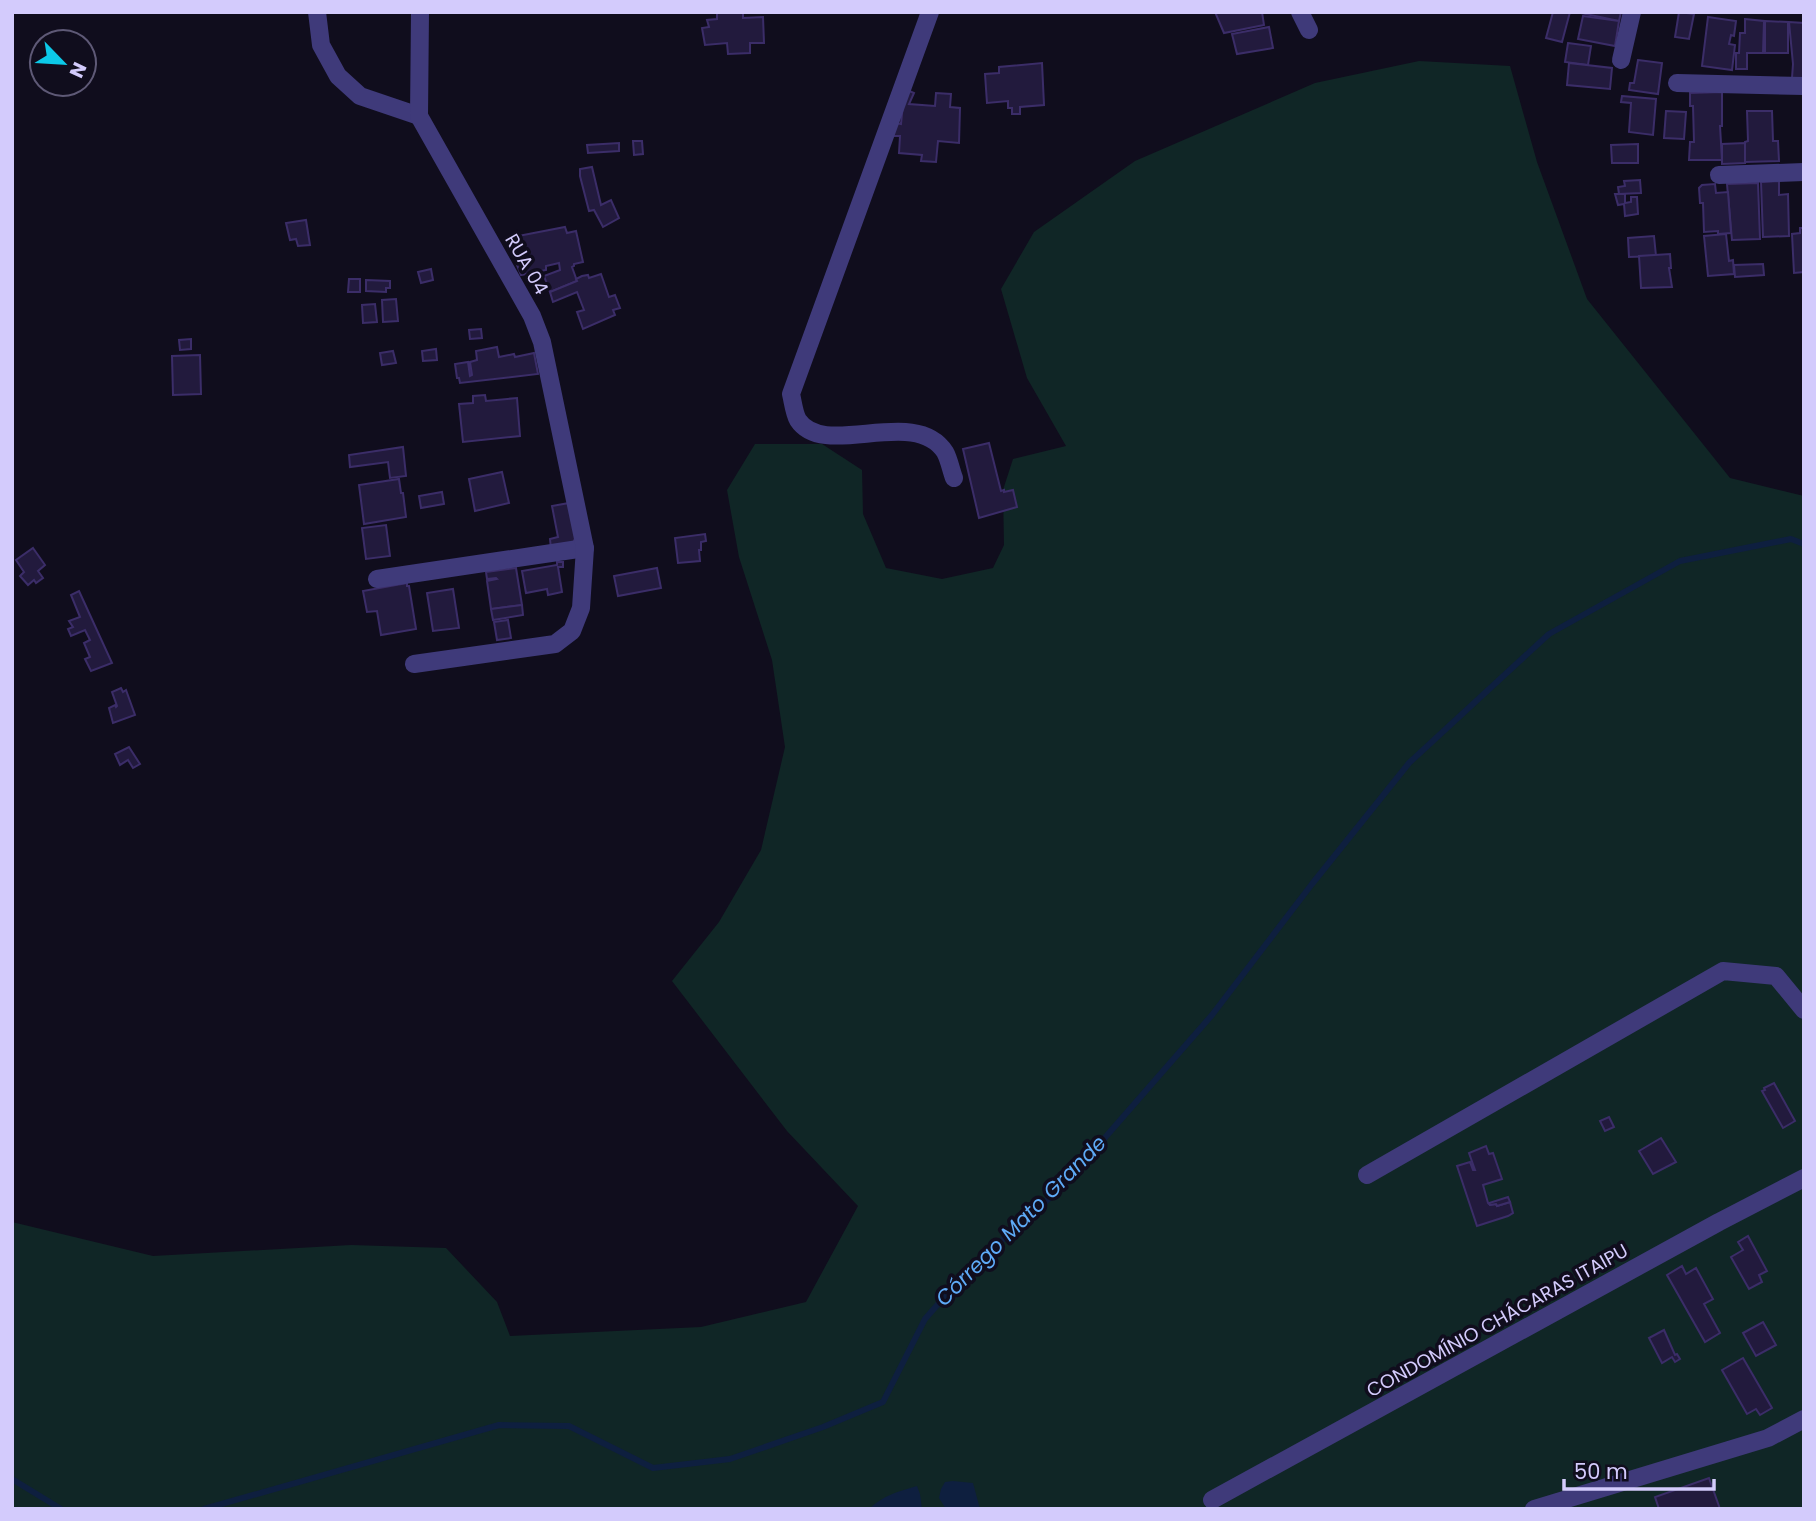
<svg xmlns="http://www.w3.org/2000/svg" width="1816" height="1521" viewBox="0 0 1816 1521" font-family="Poppins,sans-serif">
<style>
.green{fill:#102626}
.water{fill:#0e1f3f}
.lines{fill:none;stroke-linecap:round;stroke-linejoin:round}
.stream{stroke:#0e1f3f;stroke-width:6}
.building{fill:#221a3d;stroke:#3b2d68;stroke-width:2}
.minor{stroke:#3f3a7a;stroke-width:18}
.labels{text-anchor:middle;stroke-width:7;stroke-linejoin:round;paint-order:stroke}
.street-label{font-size:19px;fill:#d3cbfc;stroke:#100d1d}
.water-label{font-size:21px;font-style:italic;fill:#5eaaf7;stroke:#100d1d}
</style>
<rect width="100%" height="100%" fill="#100d1d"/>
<path class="green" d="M1419,61L1510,66L1537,162L1587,299L1730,478L1804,496V1509H12V1222L153,1256L351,1245L446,1248L497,1302L510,1336L701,1327L806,1302L858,1206L787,1131L672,981L719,922L761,850L785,747L772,660L739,557L727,490L755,444H822L862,470L863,514L886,568L942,579L993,568L1004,545L1003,490L1013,459L1066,446L1027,378L1001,289L1034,232L1135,161L1315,83Z"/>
<g class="water">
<path d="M953,1481L973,1483L980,1509H946L939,1498L941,1489L945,1482Z"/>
<path d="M917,1486L920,1494L922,1509H869C882,1496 899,1491 917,1486Z"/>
</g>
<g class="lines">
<g class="stream">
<path d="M12,1479L61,1509"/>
<path d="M204,1509L499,1425L569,1426L653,1468L730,1459L823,1427L883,1402L925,1319L968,1270L1061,1188L1212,1015L1312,884L1409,763L1549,634L1680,561L1791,539L1804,544"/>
</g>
</g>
<g class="building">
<path d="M717,12H743V18L763,17L764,43H750V53L728,54L727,43L705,45L702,28L709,27L707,20L717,19Z"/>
<path d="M1215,12H1262L1264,25L1224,33Z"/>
<path d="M1553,12H1570L1562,42L1546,38Z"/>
<path d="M1576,12H1621L1619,21Z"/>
<path d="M1679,12L1694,14L1689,39L1675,37Z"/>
<path d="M1583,16L1619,21L1615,46L1578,39Z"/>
<path d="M1708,17L1736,21L1734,36L1731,35L1729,44L1735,45L1732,70L1702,66Z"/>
<path d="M1745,19L1764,21L1763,53H1747V69H1736V53H1739L1740,33H1745Z"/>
<path d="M1765,21L1788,22V53H1765Z"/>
<path d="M1789,22L1804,23V78H1792L1793,64Z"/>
<path d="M1269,27L1273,48L1237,54L1232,34Z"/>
<path d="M1568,43L1591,46L1588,65L1565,62Z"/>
<path d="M1638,60L1662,63L1658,94L1629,90L1630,83H1634Z"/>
<path d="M1042,63L1044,105L1020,107V114H1012V108H1008V101L987,103L985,74L999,73V67Z"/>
<path d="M1569,63L1612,68L1610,89L1567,85Z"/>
<path d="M907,90L914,93L909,104L935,106L936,93L951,94L950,107L960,108L959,143L938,141L936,162L921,161L922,155L899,153L900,136H891L895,123L901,124L903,104Z"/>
<path d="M1722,92V126H1720L1722,160H1689L1690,142H1694L1693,106H1690V93Z"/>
<path d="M1622,96L1656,99L1653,135L1629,132L1631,103L1621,102Z"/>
<path d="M1666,111L1686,112L1684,139L1664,138Z"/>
<path d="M1747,111H1772L1773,141H1778L1779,161L1745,162V142L1748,141Z"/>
<path d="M633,141H642L643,154L634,155Z"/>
<path d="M619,143V151L588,153L587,145Z"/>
<path d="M1745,143V163L1722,164V144Z"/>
<path d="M1638,144V163H1612L1611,145Z"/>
<path d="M592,167L601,205L611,200L619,218L603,227L594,210L589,211L580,176V169Z"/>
<path d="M1640,180L1641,193L1619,194L1618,187L1625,186L1624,181Z"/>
<path d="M1779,181V195L1788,194L1789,236L1763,237L1761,182Z"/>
<path d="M1758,183L1760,239L1732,240L1727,184Z"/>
<path d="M1715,184L1716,193L1728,192L1731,233L1718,234V231L1704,232L1703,203H1700L1699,188L1702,185Z"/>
<path d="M1615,194H1625V203L1631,202V197H1637L1638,214L1625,216L1624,204L1618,205Z"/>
<path d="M306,220L310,245L298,246L296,239L290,240L286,223Z"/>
<path d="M565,227L567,233L576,231L583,262L574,264V266L572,267L577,281L550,292L544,276L560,270L559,263L546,266V270L521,275L515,260L518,259L516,252L512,253L510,247L519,245L518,236Z"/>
<path d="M1800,228H1804V272L1794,273L1792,234L1800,233Z"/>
<path d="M1726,234L1729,261L1733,260L1734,274L1708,276L1704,236Z"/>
<path d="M1654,236L1656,256L1629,257L1628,238Z"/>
<path d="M1670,254L1671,268H1669L1672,287L1641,288L1639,256Z"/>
<path d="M1763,264L1764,275L1735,277L1734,265Z"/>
<path d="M431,269L433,280L421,283L418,272Z"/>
<path d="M601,274L609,297L615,295L620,308L613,310L615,315L583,329L577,312L584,310L577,292L553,302L550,292L577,281L576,279L582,276L588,275L589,278Z"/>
<path d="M349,279H360V292H348Z"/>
<path d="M366,280L390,281V288H386V292L366,291Z"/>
<path d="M396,299L398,321L383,322L382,300Z"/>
<path d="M375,304L377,322L363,323L362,305Z"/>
<path d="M481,329L482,338L470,339L469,330Z"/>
<path d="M191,339V349L180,350L179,340Z"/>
<path d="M497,347L499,357L514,354L515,357L534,353L538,374L460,383L459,378H457L455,364L468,362L470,376L472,375L470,362L477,360L476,351Z"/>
<path d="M436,349L437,360L423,361L422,351Z"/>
<path d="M393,351L396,363L382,365L380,353Z"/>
<path d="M200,355L201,394L173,395L172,356Z"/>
<path d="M485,395L486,401L517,398L520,436L463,442L459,404L473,403V396Z"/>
<path d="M989,443L1001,491L1004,490V492L1013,490L1017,507L979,518L963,449Z"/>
<path d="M403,447L406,476L390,478L388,462L350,467L349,455Z"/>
<path d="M502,472L509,503L475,511L469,479Z"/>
<path d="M399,479L401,493H403L406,517L364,524L359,485Z"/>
<path d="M442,492L444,504L421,508L419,496Z"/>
<path d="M569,503L576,537L571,546L551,549L550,539L558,537L552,506Z"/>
<path d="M386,525L390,556L366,559L362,528Z"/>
<path d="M705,534L706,541L701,542V550H699L700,561L678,563L675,538Z"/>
<path d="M33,548L45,565L38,571L43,578L36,583L34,580L28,585L20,576L24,572L16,560Z"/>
<path d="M557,562H563V567H558L562,592L548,595L547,589L526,593L522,571L557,565Z"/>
<path d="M516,568L522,605L491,609L487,581L497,579L496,578L487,579L486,572Z"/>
<path d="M657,568L661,588L618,596L614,576Z"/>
<path d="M407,583V586H409L416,629L381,635L377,611L367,612L363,591Z"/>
<path d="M453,589L459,628L433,631L427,593Z"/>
<path d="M79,591L112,663L91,671L85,659L90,657L84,643L90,640L85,630L71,636L68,629L73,627L69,621L80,617L71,595Z"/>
<path d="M522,605L523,615L493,620L491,609Z"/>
<path d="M508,620L511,638L497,640L494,622Z"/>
<path d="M121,688L123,692L126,690L135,715L113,723L109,708L115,705L116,707L117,706L112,692Z"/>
<path d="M129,747L140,764L133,768L128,760L120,765L115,754Z"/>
<path d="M1774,1083L1795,1121L1783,1128L1762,1091L1765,1090L1764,1088Z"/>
<path d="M1609,1117L1614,1127L1605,1131L1600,1121Z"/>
<path d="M1661,1138L1676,1162L1653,1174L1639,1151Z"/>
<path d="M1486,1146L1489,1154L1493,1153L1502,1179L1483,1185L1488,1203L1490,1205L1496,1204L1497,1206L1510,1202L1513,1213L1508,1216L1477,1226L1457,1166L1470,1162L1473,1170H1475L1469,1153Z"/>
<path d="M1508,1197L1510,1202L1497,1206L1496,1204L1490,1205L1489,1203Z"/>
<path d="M1748,1236L1767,1271L1759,1275L1762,1282L1749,1289L1731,1257L1743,1250L1738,1242Z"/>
<path d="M1682,1266L1686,1274L1696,1268L1713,1299L1704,1304L1720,1333L1705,1342L1667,1275Z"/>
<path d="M1763,1322L1776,1345L1756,1356L1743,1333Z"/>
<path d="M1664,1330L1675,1355L1677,1354L1680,1359L1675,1362L1672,1357L1662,1363L1649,1338Z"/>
<path d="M1743,1358L1772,1408L1760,1415L1756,1409L1747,1414L1722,1370Z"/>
<path d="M1709,1478L1720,1509H1659L1655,1497Z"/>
</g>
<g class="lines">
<g class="minor">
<path d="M317,12L321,45L338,76L360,96L419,116"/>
<path d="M930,12L791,394C793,402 794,413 798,420C824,460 915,405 945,452C949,459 951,470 954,478"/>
<path d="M1300,12L1309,30"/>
<path d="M1621,60L1632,12"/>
<path d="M1677,83L1804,86"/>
<path d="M1719,175L1804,172"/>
<path d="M377,579L585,548"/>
<path d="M414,664L555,644L572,631L581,608L585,548L542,342L532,316L419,116L420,12"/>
<path d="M1367,1175L1723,971L1776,976L1804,1010"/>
<path d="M1212,1500L1719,1222L1804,1178"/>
<path d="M1534,1509L1768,1438L1804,1419"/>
</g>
</g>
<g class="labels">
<g class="street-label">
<text transform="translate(527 264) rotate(60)" y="7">RUA 04</text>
<text transform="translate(1497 1320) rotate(-29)" y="7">CONDOMÍNIO CHÁCARAS ITAIPU</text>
</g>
<g class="water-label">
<text transform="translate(1021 1221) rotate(-45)" y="7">Córrego Mato Grande</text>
</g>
</g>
<rect width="1816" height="1521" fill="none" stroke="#d3cbfc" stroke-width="28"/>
<g transform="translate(63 63) rotate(115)"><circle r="33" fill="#100d1d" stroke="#5e5976" stroke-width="2"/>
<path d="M0-5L12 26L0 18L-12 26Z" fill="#0cc9e8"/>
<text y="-10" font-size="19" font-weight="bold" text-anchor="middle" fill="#d3cbfc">N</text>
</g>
<path d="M1564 1479v10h150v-10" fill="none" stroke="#d3cbfc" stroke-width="3.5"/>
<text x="1574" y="1479" font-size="21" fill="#d3cbfc" stroke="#100d1d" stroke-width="5" paint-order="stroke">50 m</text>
</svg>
